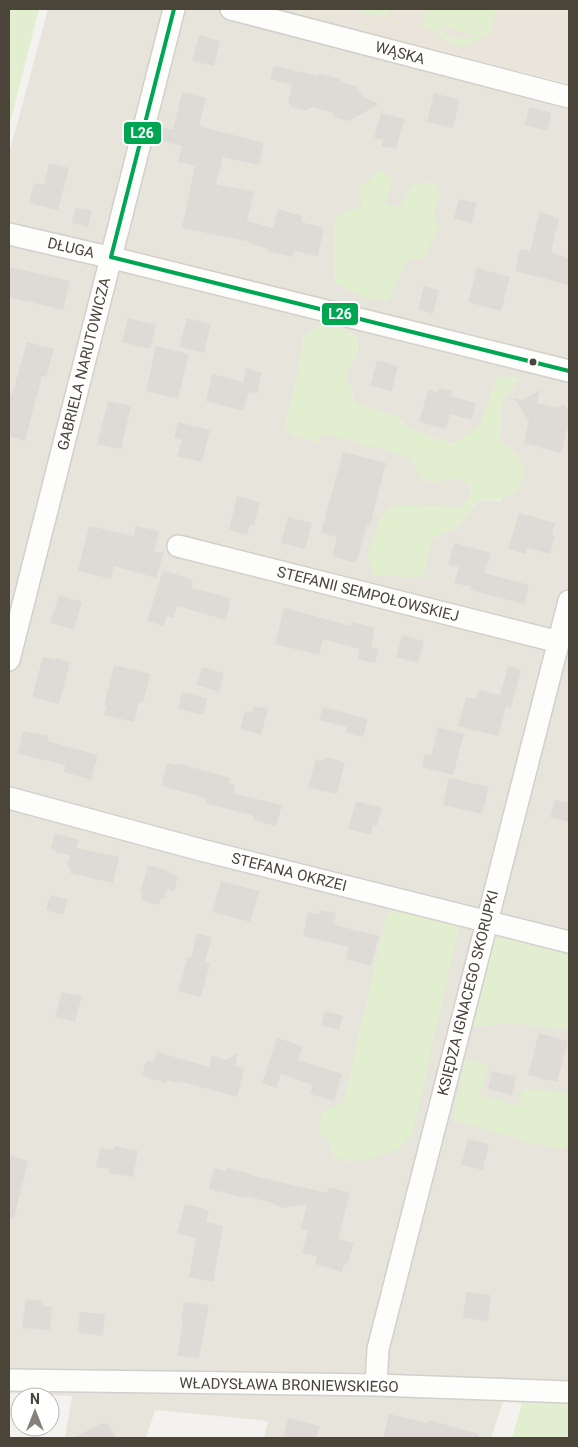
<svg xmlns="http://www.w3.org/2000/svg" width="578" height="1447" viewBox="0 0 578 1447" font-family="Roboto,sans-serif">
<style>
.residential{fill:#e7e4dc;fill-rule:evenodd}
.education{fill:#eae5da}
.green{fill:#e1eecf;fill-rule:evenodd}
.building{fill:#dedbd6}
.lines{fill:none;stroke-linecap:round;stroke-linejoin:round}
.minor-casing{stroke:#d2d0cb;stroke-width:24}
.minor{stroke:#fdfdfc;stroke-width:21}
.bus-1-casing{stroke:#fff;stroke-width:8}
.bus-1{stroke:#00a651;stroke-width:4}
.bus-dot{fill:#4b4439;stroke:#fff;stroke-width:2}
.labels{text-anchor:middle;stroke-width:4.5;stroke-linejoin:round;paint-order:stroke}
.street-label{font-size:15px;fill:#4b4439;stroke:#fff}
.line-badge{stroke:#fff;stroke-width:2}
.badge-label{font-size:14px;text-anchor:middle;font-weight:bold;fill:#fff}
</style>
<rect width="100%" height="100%" fill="#f4f2ee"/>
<path class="residential" d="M48,9H300L298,17L569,91V954L506,938H495L569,959V1405L503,1402L491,1438H264L268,1421L155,1410L146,1438H65L72,1396L9,1393V154ZM337,326L356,336L358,347L356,356L345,376L351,388L355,403L398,417L408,428L454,444L480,426L498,375L519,379L501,403L500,441L518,456L501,500L478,501L458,526L432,539L367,555L377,531L380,521L391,506L460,507L472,495L468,482L449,478L431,483L421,477L410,457L322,432L318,443L303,437L291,435L286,420L294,393L304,337ZM387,914L333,1155L328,1140L337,1107L344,1103Z"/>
<path class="education" d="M301,9H569V84L299,15Z"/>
<g class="green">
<path d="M9,9H39L9,127Z"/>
<path d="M352,9H390L388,18Z"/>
<path d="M426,9H496C494,18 493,28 486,34C467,54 442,46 430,24L429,29L421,27ZM437,26L438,25L473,35C460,41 445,39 437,26Z"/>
<path d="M379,170L392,177L386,205L399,207L414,184L435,182L440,194L433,215L439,225L425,257L408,260L388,301L363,297L335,283L333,252L335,217L362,206L359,189Z"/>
<path d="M317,325L337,326L356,336C360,354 354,360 345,376L351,388L355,403L398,417L408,428L453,444L480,426L498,375L519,379L501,403L500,441L518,456L526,472C512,500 509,499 478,501L458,526L432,539L423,577L375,576L367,555L377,531L380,521L392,505L460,507L472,495L468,482L449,478L431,483L421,477L409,457L322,433L319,443L303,437L291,435L286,429V420L294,393L304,337Z"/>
<path d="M401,907L460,922L412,1136L397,1150L372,1159L346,1162L333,1155L328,1140L318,1130L323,1112L344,1102L387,914Z"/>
<path d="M495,938H506L569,954V1030L509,1023L473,1027Z"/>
<path d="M465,1058L488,1065L480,1095L519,1106L524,1089L569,1093V1135L565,1150L535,1144L453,1120Z"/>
<path d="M522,1403L569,1405V1438H512Z"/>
</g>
<g class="building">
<path d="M199,35L220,41L214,66L192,61Z"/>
<path d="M274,66L318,76V73L341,79L340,82L356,86L363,97L379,104L349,121L335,118L332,112L311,107L305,111L291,107L288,102L292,85L270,79Z"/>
<path d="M182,92L206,98L199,126L264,143L259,165L223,157L216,184L254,192L247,221L273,228L278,209L302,216L301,222L324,228L318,256L294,251L292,257L267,251L268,248L251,244V242L182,228L195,166L178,162L182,146L154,139L157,127L173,130Z"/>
<path d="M434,93L460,100L453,128L427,122Z"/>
<path d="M529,107L551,113L547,131L525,125Z"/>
<path d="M381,113L405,119L396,149L382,146L383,140L374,138Z"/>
<path d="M49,163L69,168L58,210L29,203L34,183L44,185Z"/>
<path d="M459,199L477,203L472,223L454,218Z"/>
<path d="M75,208L92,210L88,227L72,223Z"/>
<path d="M540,212L559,218L551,252L569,258V285L515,271L520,249L530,251Z"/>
<path d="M9,267L70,281L63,310L9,297Z"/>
<path d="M477,268L510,277L501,311L468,302Z"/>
<path d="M424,286L439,290L433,314L418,309Z"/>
<path d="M128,318L156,325L150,349L122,342Z"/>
<path d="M187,318L211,324L204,353L179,347Z"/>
<path d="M27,342L54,349L46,377L42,376L25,441L9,436V393L12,394Z"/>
<path d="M156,346L189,354L178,399L146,391Z"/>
<path d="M377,360L398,366L392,391L370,386Z"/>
<path d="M246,368L262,373L257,394L249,391L243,411L206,401L212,374L243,382Z"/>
<path d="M439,388L452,391L451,396L476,403L472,420L450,414L446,429L419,422L428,390L438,392Z"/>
<path d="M540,390L537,403L557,408L564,404L569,412V422L561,453L524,443L529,421L514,398L523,400Z"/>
<path d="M108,401L131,406L121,449L97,444Z"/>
<path d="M178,422L210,430L202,462L177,456L182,440L174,438Z"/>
<path d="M343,452L386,463L370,526L367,525L356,563L332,556L337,537L321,533Z"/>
<path d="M237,496L260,502L254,525H250L247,535L229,530Z"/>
<path d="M519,513L555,523L552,534L555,536L550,554L527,548L526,554L508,549Z"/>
<path d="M288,517L312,523L305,549L281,543Z"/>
<path d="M89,526L134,536L136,526L159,531L154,552H164L156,578L114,566L111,579L78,571Z"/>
<path d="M454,543L491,553L484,573L529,585L524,604L470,590L471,587L454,583L459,567L448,565Z"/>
<path d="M163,570L193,580L191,588L231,598L226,620L177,606L173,618L167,616L164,626L147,621Z"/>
<path d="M59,595L82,602L74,630L50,623Z"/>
<path d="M284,608L351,626L352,622L375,628L371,647L379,649L375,663L357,659L360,649L323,639L319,655L275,644Z"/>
<path d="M402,635L424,641L418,663L396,657Z"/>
<path d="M43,657L56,660V658L70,662L59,704L32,697Z"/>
<path d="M114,665L150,674L143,703L139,702L134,722L104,715L107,705H104Z"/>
<path d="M508,666L521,670L511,708L506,707L498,736L458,726L466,697L476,699L479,690L500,695Z"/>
<path d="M202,667L224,673L219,692L197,685Z"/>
<path d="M182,692L207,698L203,715L178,709Z"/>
<path d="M254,706L268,709L261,735L240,729L245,711L253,712Z"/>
<path d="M323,707L368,719L363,737L346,733L347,727L319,720Z"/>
<path d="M438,727L464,734L453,775L422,767L425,754L431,756Z"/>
<path d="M23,731L48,736L47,741L98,755L91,780L64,772L65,765L18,754Z"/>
<path d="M325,757L345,762L337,794L308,788L316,759L324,761Z"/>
<path d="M167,763L177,765L178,763L230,778L228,783L235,785L233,793L282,805L276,826L253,820L254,816L205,803L206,798L161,786Z"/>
<path d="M449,778L489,787L482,814L443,805Z"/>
<path d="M555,800L569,803V822L550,817Z"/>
<path d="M356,801L382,808L377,826L373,825L371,835L348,829Z"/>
<path d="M55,833L79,840L76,848L119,857L113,883L70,873L71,868L67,866L70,855L55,852L56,851L51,849Z"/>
<path d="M148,865L172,872L171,874L178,876L174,891L167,889L164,899L161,898L159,905L141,900L143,894L140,893Z"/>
<path d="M221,881L259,891L250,922L212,912Z"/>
<path d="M50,895L68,899L63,915L46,910Z"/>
<path d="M320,910L336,913L334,925L379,936L371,966L346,959L349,947L303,936L308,912L319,914Z"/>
<path d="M197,933L212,937L205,962L210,963L201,997L178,991L188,957L191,958Z"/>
<path d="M62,992L82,996L75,1022L55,1017Z"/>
<path d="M325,1011L343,1016L339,1030L321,1025Z"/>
<path d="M539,1033L568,1041L557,1082L528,1075Z"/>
<path d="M277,1038L303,1046L298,1060L342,1074L334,1101L310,1094L313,1085L281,1074L277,1088L262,1083Z"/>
<path d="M157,1052L209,1067L212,1056L226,1060L238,1053L235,1066L244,1069L237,1097L179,1081V1083L166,1080V1083L142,1076L146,1060L154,1062Z"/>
<path d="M492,1071L516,1077L512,1095L488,1089Z"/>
<path d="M468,1139L489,1144L483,1170L461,1165Z"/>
<path d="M114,1146L138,1151L133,1177L109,1173V1169L96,1167L100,1148L113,1150Z"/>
<path d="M9,1155L28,1161L14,1218H9Z"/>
<path d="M214,1168L226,1171L227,1168L251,1174L250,1175L327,1193L329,1187L350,1193L338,1239L354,1243L347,1265L344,1264L342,1272L315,1264L317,1256L302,1253L308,1231L301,1229L307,1204L281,1208L270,1202L245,1196V1198L209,1189Z"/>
<path d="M185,1204L209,1210L206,1222L223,1226L213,1282L189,1277L196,1238L177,1233Z"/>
<path d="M466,1292L491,1295L488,1321L463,1318Z"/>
<path d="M26,1299L43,1301V1306L52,1307L50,1330L22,1328Z"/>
<path d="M184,1302L209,1305L199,1358L177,1356L183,1322L181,1321Z"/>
<path d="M80,1312L105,1314L103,1336L78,1333Z"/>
<path d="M389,1414L428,1423L429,1420L479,1434L478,1438H383Z"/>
<path d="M288,1418L320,1426L316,1438H283Z"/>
<path d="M102,1423L108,1424L117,1438H73Z"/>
</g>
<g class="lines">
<defs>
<g id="minor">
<path d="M231,9L569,97"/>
<path d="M9,234L121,260L569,371"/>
<path d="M178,546L559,642"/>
<path d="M9,660L174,9"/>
<path d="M9,798L201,850L569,942"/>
<path d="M9,1380L376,1385L569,1392"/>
<path d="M376,1385L378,1349L569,601"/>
</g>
</defs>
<use href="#minor" class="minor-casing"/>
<use href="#minor" class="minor"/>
<defs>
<g id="bus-1">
<path d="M111,257L569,371"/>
<path d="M111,257L174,9"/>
</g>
</defs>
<use href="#bus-1" class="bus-1-casing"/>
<use href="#bus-1" class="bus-1"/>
</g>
<circle class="bus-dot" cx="533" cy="362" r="4.5"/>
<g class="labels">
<g class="street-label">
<text transform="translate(400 53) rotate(15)" y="5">WĄSKA</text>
<text transform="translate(71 248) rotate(13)" y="5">DŁUGA</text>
<text transform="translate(84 364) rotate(-76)" y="5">GABRIELA NARUTOWICZA</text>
<text transform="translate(368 594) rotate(14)" y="5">STEFANII SEMPOŁOWSKIEJ</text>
<text transform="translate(289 872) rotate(14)" y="5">STEFANA OKRZEI</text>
<text transform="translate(468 993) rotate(-76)" y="5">KSIĘDZA IGNACEGO SKORUPKI</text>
<text transform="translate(289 1385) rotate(1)" y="5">WŁADYSŁAWA BRONIEWSKIEGO</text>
</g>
</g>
<g class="line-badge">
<rect x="123" y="121" width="39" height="24" rx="5" fill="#00a651"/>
<rect x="321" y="302" width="38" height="24" rx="5" fill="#00a651"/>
</g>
<g class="badge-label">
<text x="142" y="138">L26</text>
<text x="340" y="319">L26</text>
</g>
<rect width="578" height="1447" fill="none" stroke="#4b4439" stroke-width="20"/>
<g transform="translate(35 1412)"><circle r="24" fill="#ffffff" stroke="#b7b4b0"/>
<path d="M0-4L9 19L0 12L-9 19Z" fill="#868178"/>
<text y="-8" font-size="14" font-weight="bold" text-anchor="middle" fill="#4b4439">N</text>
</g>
</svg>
